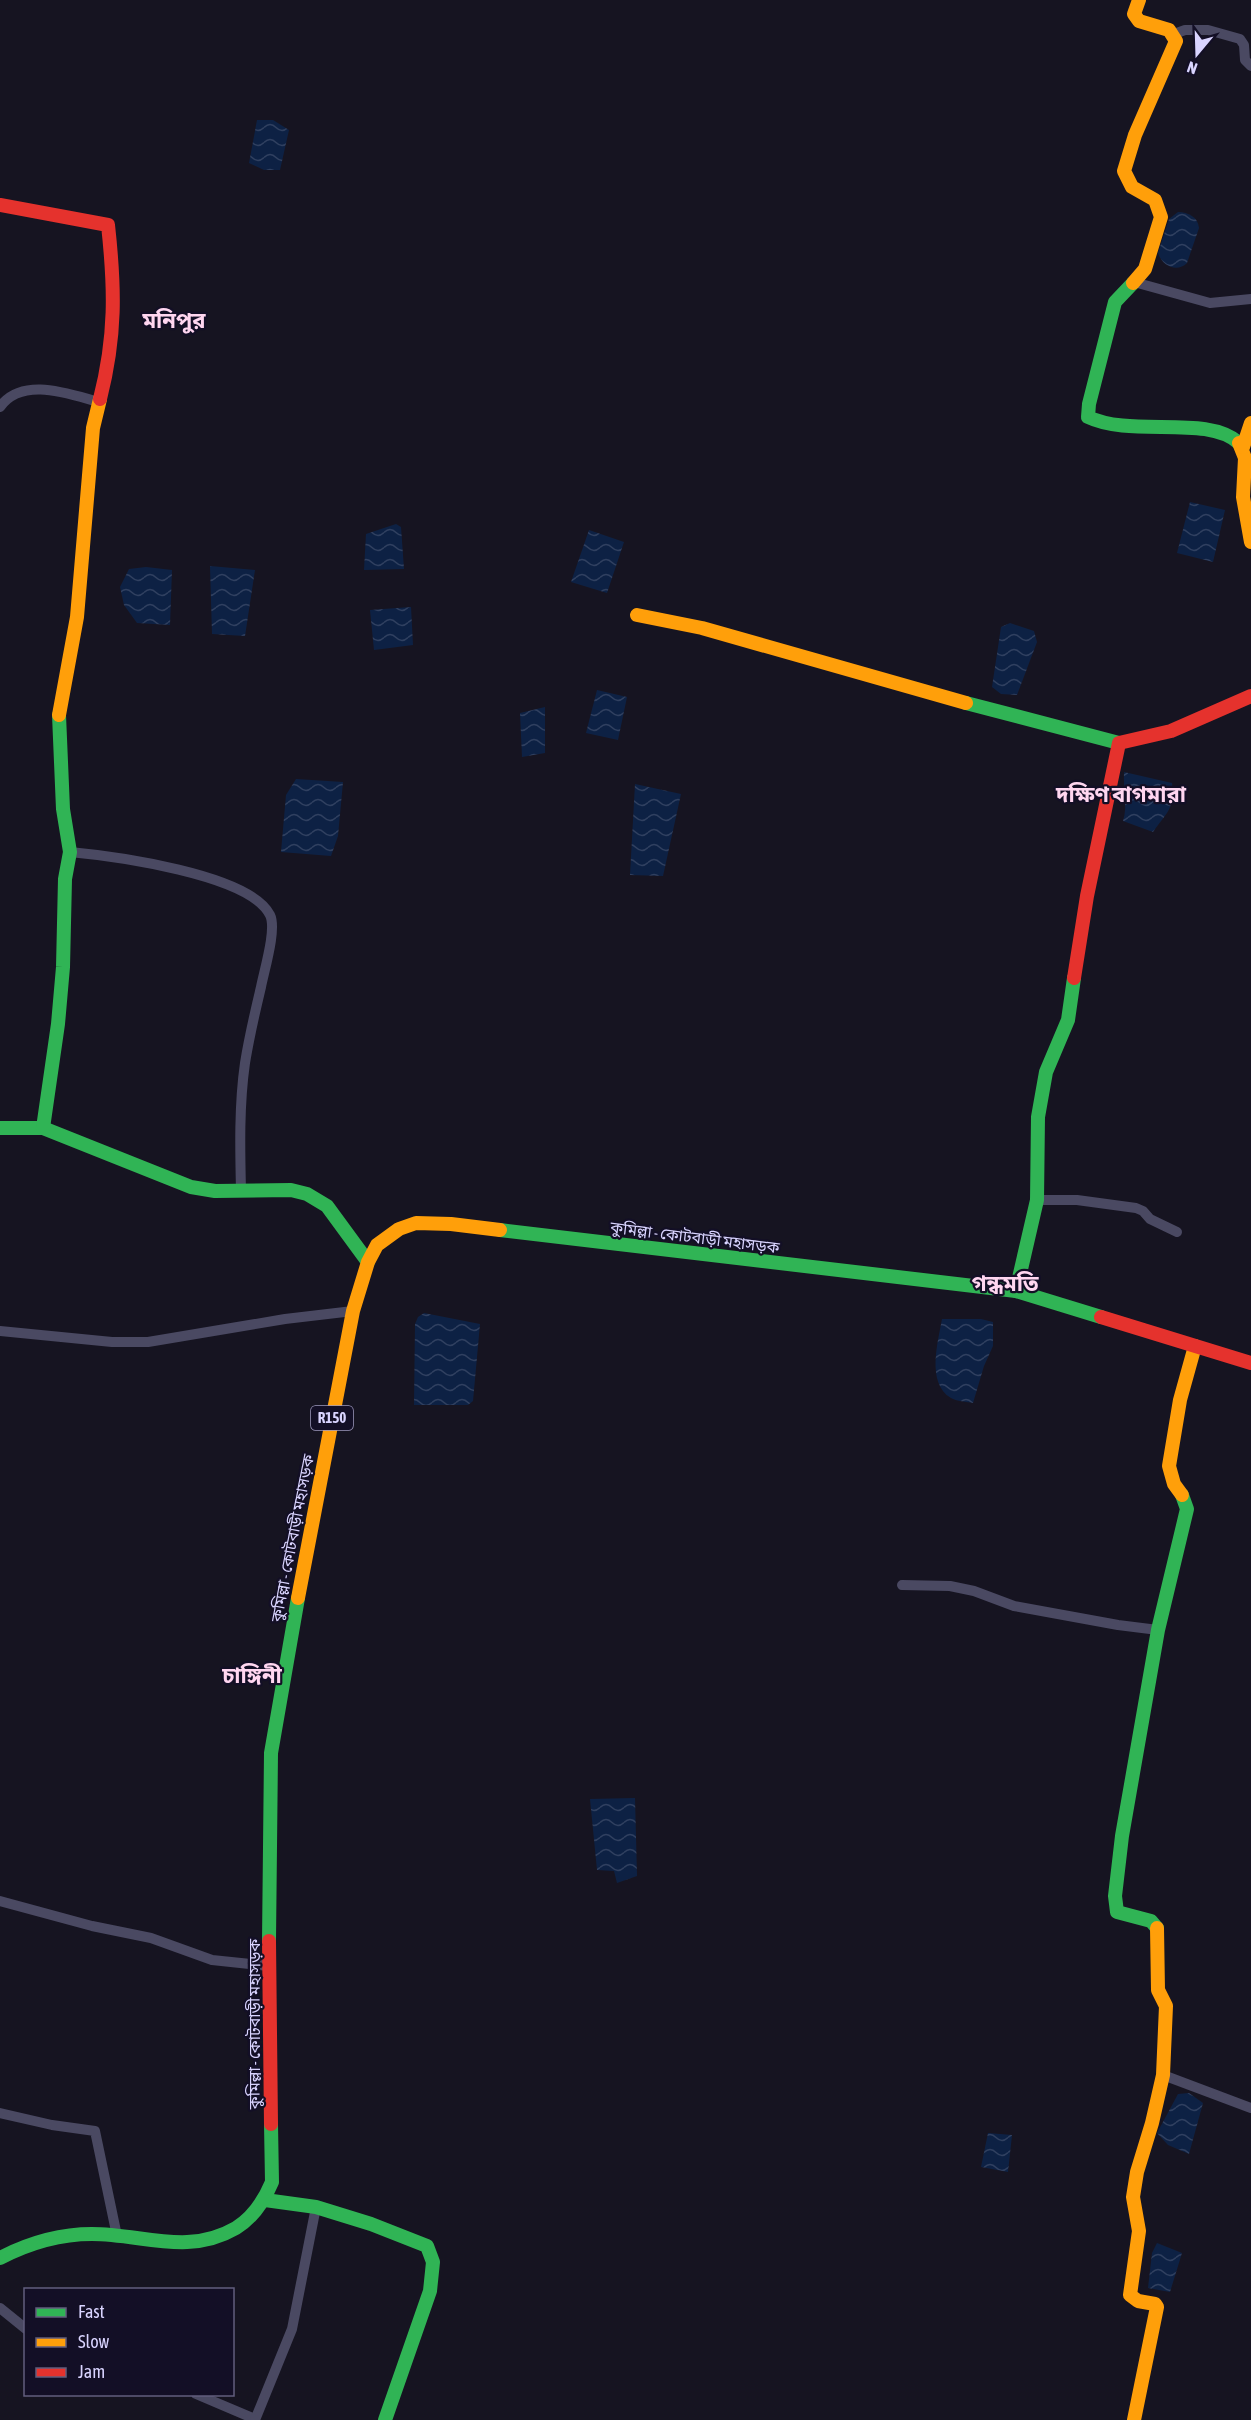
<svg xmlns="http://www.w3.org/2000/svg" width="1251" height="2420" viewBox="0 0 1251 2420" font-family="'Asap Condensed','Noto Sans Bengali',sans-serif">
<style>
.water{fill:url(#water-waves)}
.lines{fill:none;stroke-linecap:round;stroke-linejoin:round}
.street{stroke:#4a4962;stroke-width:10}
.fast{stroke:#30b455;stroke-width:14}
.slow{stroke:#ff9f0a;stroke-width:14}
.jam{stroke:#e5322d;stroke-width:14}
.labels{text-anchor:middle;stroke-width:4.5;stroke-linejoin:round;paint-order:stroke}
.shield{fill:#130f26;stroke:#9e99be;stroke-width:1.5}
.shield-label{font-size:15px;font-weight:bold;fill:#d9d4ff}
.street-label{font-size:16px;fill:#d9d4ff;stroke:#130f26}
.district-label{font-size:22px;font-weight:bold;fill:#ffd6f0;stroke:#130f26}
</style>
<defs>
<pattern id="water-waves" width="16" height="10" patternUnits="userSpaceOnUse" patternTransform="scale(1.5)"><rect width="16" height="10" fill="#0d2144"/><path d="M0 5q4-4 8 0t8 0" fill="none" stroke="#304060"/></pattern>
</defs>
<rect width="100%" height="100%" fill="#161421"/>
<g class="water">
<path d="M257,120H273L289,130L280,170H264L249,163Z"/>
<path d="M1178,212C1188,212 1198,217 1199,228L1187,263C1177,273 1162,266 1158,253L1169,219Z"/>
<path d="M1190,502L1225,510L1213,562L1177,553Z"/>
<path d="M396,524L401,527L404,569L364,570L366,534Z"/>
<path d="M589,530L624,542L607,593L571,582Z"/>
<path d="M210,566L255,570L245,636L212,634Z"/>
<path d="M146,567L172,570L170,625L137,623L124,605L120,587L129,569Z"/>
<path d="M411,607L413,645L374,650L370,610Z"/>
<path d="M1010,623L1034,631L1037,642L1017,695L1001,694L992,687L1001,627Z"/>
<path d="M597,690L627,697L618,740L586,733Z"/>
<path d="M545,707V753L522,757L520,713Z"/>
<path d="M1124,772L1172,783C1175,809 1167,812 1153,832L1123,821C1128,806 1123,788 1124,772Z"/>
<path d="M296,779L343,782L338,836L331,856L281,852L286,795Z"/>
<path d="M635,784L681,794L663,876L630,875Z"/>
<path d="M424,1313L480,1324L473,1401L468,1405H414L415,1324L418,1317Z"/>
<path d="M942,1319H981L993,1322V1346L984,1366L973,1403C967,1402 956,1401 951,1398C926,1383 938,1342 942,1319Z"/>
<path d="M635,1798L637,1876L617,1883L614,1871L597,1870L590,1799Z"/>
<path d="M1189,2093L1203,2103L1189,2154L1168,2145L1157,2133L1178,2094Z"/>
<path d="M988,2133L1012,2135L1008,2172L981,2167Z"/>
<path d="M1157,2243L1182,2253L1170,2292L1148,2288L1152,2253Z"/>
</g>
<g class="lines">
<g class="street">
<path d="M1174,34L1185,30H1208L1240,39L1244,45L1245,60L1251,66"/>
<path d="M1134,282L1210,303L1251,299"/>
<path d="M0,407C22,376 69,394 99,402"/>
<path d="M70,852C113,856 250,874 270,915C277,929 264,971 261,987C255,1012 249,1038 245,1063C239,1105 240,1149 241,1191"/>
<path d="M1037,1200H1077L1136,1208L1143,1211L1150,1219L1177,1232"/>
<path d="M0,1331L112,1342H148L285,1319L353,1311"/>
<path d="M902,1585L950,1586L974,1591L1014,1606L1118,1625L1158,1630"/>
<path d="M0,1901L92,1926L151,1938L212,1960L269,1966"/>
<path d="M1163,2075L1251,2108"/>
<path d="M0,2113L52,2125L95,2131L117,2236"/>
<path d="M0,2308L26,2329"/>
<path d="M196,2394L255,2419"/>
<path d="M255,2420L292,2329L316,2207"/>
</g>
<g class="fast">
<path d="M1133,283L1115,302L1089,404L1088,417C1132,438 1207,414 1239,443"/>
<path d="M966,703L1119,743"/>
<path d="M0,1128H43L191,1187L215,1191L291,1190L307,1194L327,1206L368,1262"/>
<path d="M43,1128L58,1024L63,967L65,879L70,852L63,809L59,715"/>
<path d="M500,1230L1016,1291L1101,1317"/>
<path d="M1016,1291L1037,1200L1038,1117L1046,1072L1068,1020L1074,978"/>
<path d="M1157,1928L1151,1921L1117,1912L1115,1896L1122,1836L1158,1630L1187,1509L1182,1495"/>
<path d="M269,1941L271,1753L298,1598"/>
<path d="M265,2200L316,2207L371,2224L427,2246L433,2262L430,2291L385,2420"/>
<path d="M0,2258C29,2243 60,2234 92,2234C143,2234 188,2256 236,2228C254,2217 264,2201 272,2182L271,2124"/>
</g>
<g class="slow">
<path d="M1133,283L1145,269L1161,217L1155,200L1132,187L1124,171L1135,135L1176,41L1169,30L1139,21L1134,14L1139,0"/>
<path d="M1239,443L1245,458L1243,497L1251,542"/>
<path d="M1243,447L1251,423"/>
<path d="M637,615L702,628L966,703"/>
<path d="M59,715L77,617L93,428L100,399"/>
<path d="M1182,1495L1174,1484L1169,1466L1180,1400L1195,1346"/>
<path d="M298,1598L353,1311L368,1262L377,1245L399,1229L416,1223L451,1224L500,1230"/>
<path d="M1134,2420L1157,2307L1155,2304L1138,2301L1130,2295L1139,2231L1133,2197L1137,2172L1152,2123L1163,2075L1166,2006L1158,1990L1157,1928"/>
</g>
<g class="jam">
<path d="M0,205L108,225C115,289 116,336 100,399"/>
<path d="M1074,978L1087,896L1119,743L1171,731L1251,696"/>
<path d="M1101,1317L1251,1363"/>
<path d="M269,1941L271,2124"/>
</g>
</g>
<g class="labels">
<rect class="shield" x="311" y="1406" width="42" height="24" rx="4.5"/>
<g class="shield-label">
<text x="332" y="1423">R150</text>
</g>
<g class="street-label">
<text transform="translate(695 1237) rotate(7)" y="6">কুমিল্লা - কোটবাড়ী মহাসড়ক</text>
<text transform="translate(292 1538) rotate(-79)" y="6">কুমিল্লা - কোটবাড়ী মহাসড়ক</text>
<text transform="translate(254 2024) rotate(-90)" y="6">কুমিল্লা - কোটবাড়ী মহাসড়ক</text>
</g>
<g class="district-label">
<text x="174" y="328">মনিপুর</text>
<text x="1121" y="802">দক্ষিণ বাগমারা</text>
<text x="1005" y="1291">গন্ধমতি</text>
<text x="252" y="1683">চাঙ্গিনী</text>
</g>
</g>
<rect x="24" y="2288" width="210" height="108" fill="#130f26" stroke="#625e7d" stroke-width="1.5"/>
<rect x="36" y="2308" width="30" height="9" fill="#30b455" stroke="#625e7d" stroke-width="1.5"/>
<text x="78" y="2318" font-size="18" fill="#d9d4ff">Fast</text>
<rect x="36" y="2338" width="30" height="9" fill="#ff9f0a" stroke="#625e7d" stroke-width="1.5"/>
<text x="78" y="2348" font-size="18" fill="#d9d4ff">Slow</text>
<rect x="36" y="2368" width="30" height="9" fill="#e5322d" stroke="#625e7d" stroke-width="1.5"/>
<text x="78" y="2378" font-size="18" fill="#d9d4ff">Jam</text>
<g transform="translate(1197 54) rotate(199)" stroke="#130f26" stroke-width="4.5" paint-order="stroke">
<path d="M0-4.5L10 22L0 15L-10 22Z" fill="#d9d4ff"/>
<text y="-9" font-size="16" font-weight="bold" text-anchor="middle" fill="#d9d4ff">N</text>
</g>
</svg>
